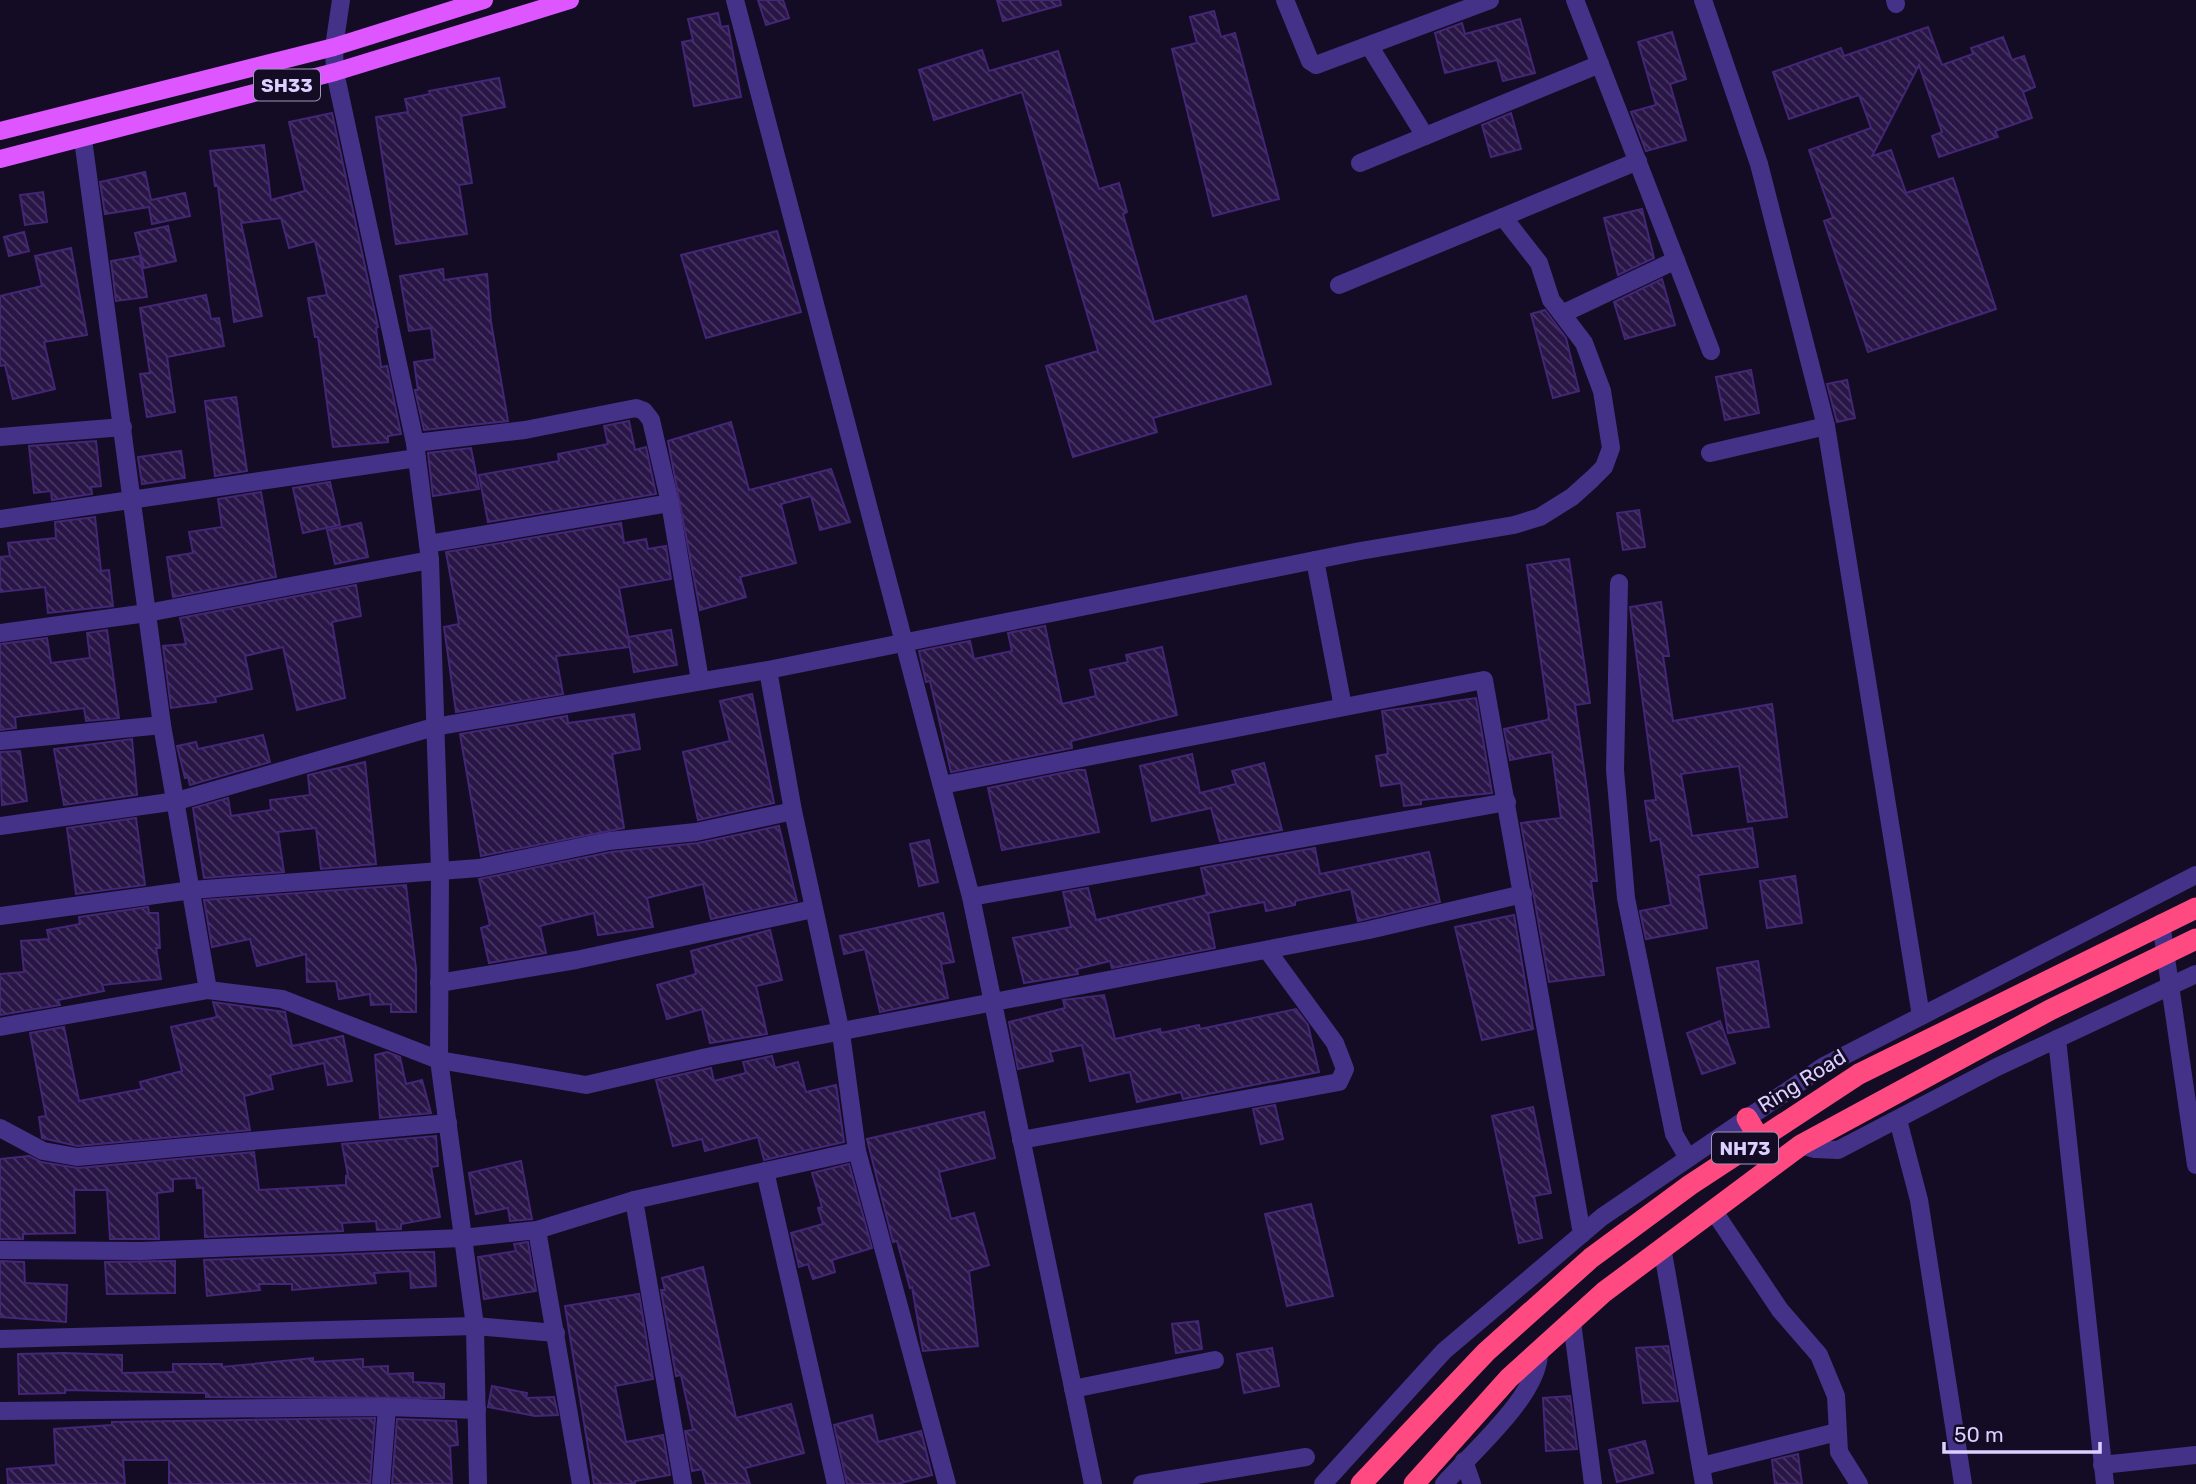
<svg xmlns="http://www.w3.org/2000/svg" width="2196" height="1484" viewBox="0 0 2196 1484" font-family="Rubik,sans-serif">
<style>
.building{fill:url(#building-back-hatch);stroke:#432676;stroke-width:2}
.lines{fill:none;stroke-linecap:round;stroke-linejoin:round}
.minor{stroke:#443288;stroke-width:18}
.major{stroke:#dd56ff;stroke-width:18}
.highway{stroke:#ff4a81;stroke-width:21}
.labels{text-anchor:middle;stroke-width:6;stroke-linejoin:round;paint-order:stroke}
.shield{fill:#140c24;stroke:#a194bd;stroke-width:2}
.shield-label{font-size:19px;font-weight:bold;fill:#ddcfff}
.street-label{font-size:21px;fill:#ddcfff;stroke:#140c24}
</style>
<defs>
<pattern id="building-back-hatch" width="6" height="6" patternUnits="userSpaceOnUse" patternTransform="scale(1.75)"><rect width="6" height="6" fill="#291647"/><path d="M-1 5l2 2M0 0l6 6M5-1l2 2" fill="none" stroke="#483763"/></pattern>
</defs>
<rect width="100%" height="100%" fill="#140c24"/>
<g class="building">
<path d="M758,0H783L789,18L766,25Z"/>
<path d="M997,0H1060L1061,5L1003,21Z"/>
<path d="M1214,11L1221,37L1235,33L1279,199L1213,216L1172,49L1197,43L1190,17Z"/>
<path d="M718,13L721,27L728,26L741,97L694,106L682,42L693,40L688,19Z"/>
<path d="M1520,19L1535,73L1503,81L1497,60L1445,73L1435,33L1462,23L1465,34Z"/>
<path d="M1928,27L1942,65L1973,54L1971,48L2003,37L2012,60L2024,56L2035,87L2023,92L2032,118L1995,131L1998,137L1939,157L1932,136L1942,132L1919,65L1872,156L1891,150L1906,193L1953,178L1996,309L1868,352L1824,221L1833,218L1809,150L1871,128L1859,95L1789,119L1773,72L1841,48L1844,56Z"/>
<path d="M1672,32L1686,79L1670,84L1686,140L1646,151L1631,112L1656,105L1638,42Z"/>
<path d="M982,50L989,71L1058,51L1099,189L1119,183L1127,212L1123,214L1154,322L1246,296L1271,384L1153,418L1157,432L1073,457L1046,366L1098,351L1022,92L934,120L919,70Z"/>
<path d="M499,78L505,107L461,116L472,183L459,185L467,234L396,244L376,117L408,112L405,99L430,94L429,91Z"/>
<path d="M332,113L378,327L376,328L381,367L387,366L401,434L388,436V442L333,447L318,337H315L308,298L327,295L315,241L289,248L281,218L241,223L262,316L234,322L218,186H215L210,151L264,145L271,200L305,191L289,122Z"/>
<path d="M1511,113L1521,149L1491,157L1482,125Z"/>
<path d="M145,172L151,200L185,193L190,216L152,224L149,207L105,214L100,182Z"/>
<path d="M43,192L47,222L25,225L20,195Z"/>
<path d="M1642,209L1654,258L1618,275L1604,218Z"/>
<path d="M168,226L176,261L144,268L135,233Z"/>
<path d="M777,231L801,312L706,338L681,255Z"/>
<path d="M24,232L29,251L9,256L4,237Z"/>
<path d="M71,248L87,335L44,342L55,389L13,399L5,365L0,366V296L42,286L35,256Z"/>
<path d="M140,256L147,297L116,301L111,261Z"/>
<path d="M443,269L444,280L487,274L491,322L508,421L424,430L415,390H418L414,362L435,359L431,328L409,331L400,276Z"/>
<path d="M1662,279L1675,325L1625,339L1614,302Z"/>
<path d="M206,295L211,319L219,318L224,346L167,357L175,412L147,417L140,374L150,373L140,308Z"/>
<path d="M1545,310L1566,338L1579,391L1553,398L1531,314Z"/>
<path d="M1751,370L1759,413L1725,420L1716,377Z"/>
<path d="M1847,380L1855,418L1837,422L1827,384Z"/>
<path d="M236,397L247,471L215,476L205,401Z"/>
<path d="M629,421L635,450L646,447L656,494L488,522L479,475L559,461L558,454L608,444L604,426Z"/>
<path d="M731,422L749,490L831,469L850,522L820,530L811,496L781,504L796,563L740,577L746,597L700,610L668,441Z"/>
<path d="M96,441L101,486L91,487L92,494L52,500L51,491L34,493L29,446Z"/>
<path d="M471,448L479,489L433,496L428,453Z"/>
<path d="M181,451L185,478L142,484L138,457Z"/>
<path d="M330,482L340,525L303,533L293,488Z"/>
<path d="M261,492L276,577L173,597L167,557L193,553L189,532L222,527L218,499Z"/>
<path d="M1639,510L1645,547L1623,550L1617,513Z"/>
<path d="M95,517L101,571L109,570L113,606L48,613L45,587L0,592V557L10,556L8,543L56,538L55,522Z"/>
<path d="M361,523L368,557L335,564L327,530Z"/>
<path d="M621,523L624,543L646,539L648,549L666,546L671,579L619,588L630,647L556,656L563,694L456,712L444,627L459,624L446,552Z"/>
<path d="M1569,559L1590,703L1575,705L1589,804L1597,881H1591L1604,975L1549,982L1521,823L1561,818L1552,752L1510,760L1504,729L1547,720L1549,717L1527,565Z"/>
<path d="M356,585L361,616L332,622L345,698L297,710L283,647L245,656L252,689L215,697L216,702L171,708L163,646L186,644L180,618Z"/>
<path d="M1661,602L1669,656H1663L1673,721L1772,704L1787,817L1748,822L1739,766L1681,774L1692,836L1752,828L1758,867L1698,875L1707,928L1646,939L1640,911L1671,905L1660,839L1651,841L1645,801L1656,800L1630,607Z"/>
<path d="M1045,626L1062,704L1096,696L1090,670L1128,662L1126,655L1162,647L1177,715L1071,741L1072,748L951,772L930,681L926,682L919,651L970,641L974,659L1012,651L1008,633Z"/>
<path d="M107,630L119,718L86,721L84,708L15,717L16,728L0,730V644L47,638L51,663L90,658L87,633Z"/>
<path d="M671,630L677,665L634,672L628,637Z"/>
<path d="M752,694L774,803L698,820L683,752L730,741L720,701Z"/>
<path d="M1476,698L1492,793L1421,800V804L1404,806L1401,783L1381,786L1376,756L1388,754L1382,711Z"/>
<path d="M634,714L640,749L612,754L624,828L481,856L460,734L567,716L568,723Z"/>
<path d="M263,735L270,762L190,785L188,777L185,778L177,746L196,742L198,749Z"/>
<path d="M132,739L137,795L64,805L54,749Z"/>
<path d="M20,751L27,801L2,805L0,752Z"/>
<path d="M1192,754L1200,793L1236,784L1232,771L1264,763L1282,830L1220,841L1211,808L1152,821L1140,766Z"/>
<path d="M365,762L376,864L321,869L316,828L278,832L284,872L204,878L193,808L228,798L231,816L271,810L270,800L310,795L308,775Z"/>
<path d="M1077,770H1085L1099,832L1002,850L988,788Z"/>
<path d="M136,818L145,885L76,894L67,828Z"/>
<path d="M779,826L797,901L711,919L703,884L647,898L653,927L598,935L594,913L540,926L546,953L489,963L481,928L490,925L479,879L611,852L698,843Z"/>
<path d="M929,840L938,882L919,886L910,844Z"/>
<path d="M1315,848L1320,874L1429,852L1440,902L1358,921L1351,889L1295,901V905L1266,911L1264,902L1208,913L1215,948L1112,968L1110,961L1077,969L1078,974L1024,983L1013,938L1071,927L1063,892L1088,888L1096,920L1207,895L1201,868Z"/>
<path d="M1795,876L1802,923L1767,928L1760,881Z"/>
<path d="M406,885L416,969V1012H391V1004L371,1005L370,994L339,999L336,981L307,982L306,954L257,966L250,939L212,947L204,900Z"/>
<path d="M148,907L149,913H158L160,948H156L161,979L102,985L104,991L58,1000L60,1005L0,1015V974L24,972L21,941L49,939L47,930L80,924L79,917Z"/>
<path d="M943,913L954,962L941,964L948,998L880,1012L865,949L844,954L840,936Z"/>
<path d="M1514,915L1533,1029L1482,1040L1455,927Z"/>
<path d="M770,930L782,980L756,986L767,1034L710,1043L702,1009L667,1019L657,985L696,974L691,951Z"/>
<path d="M1758,961L1769,1027L1728,1033L1717,968Z"/>
<path d="M1104,995L1115,1039L1160,1029L1161,1033L1199,1025L1200,1029L1296,1009L1308,1025L1319,1072L1183,1099L1181,1092L1137,1102L1130,1072L1090,1081L1082,1045L1050,1052L1053,1061L1018,1069L1009,1022L1065,1008L1063,1000Z"/>
<path d="M213,1002L285,1012L292,1046L343,1036L352,1081L328,1085L324,1063L270,1075L273,1089L244,1096L250,1130L77,1146L42,1138L39,1117L46,1116L30,1033L64,1027L79,1101L142,1089L140,1082L182,1071L171,1027L217,1017Z"/>
<path d="M1720,1021L1735,1063L1702,1074L1687,1033Z"/>
<path d="M387,1052L400,1057L406,1084L422,1080L431,1113L380,1118L375,1055Z"/>
<path d="M772,1056L775,1068L798,1062L806,1092L836,1085L844,1142L764,1160L758,1137L705,1151L702,1139L673,1146L656,1080L711,1068L714,1081L746,1073L743,1062Z"/>
<path d="M1275,1105L1283,1139L1261,1144L1253,1109Z"/>
<path d="M1533,1107L1551,1193L1534,1196L1542,1238L1519,1243L1492,1116Z"/>
<path d="M984,1112L995,1158L939,1172L951,1219L974,1213L989,1265L969,1271L978,1346L923,1351L912,1287L910,1288L897,1241L893,1242L867,1139Z"/>
<path d="M436,1136L438,1166L431,1167L440,1217L401,1224V1229L377,1230L376,1221L342,1223L343,1231L205,1237L203,1188H197L196,1178L173,1179V1191L157,1193L159,1239H110L107,1190H74L75,1233L23,1234V1239H0V1159L29,1156L41,1162L78,1168L254,1152L259,1190L346,1185V1176H348L342,1144Z"/>
<path d="M521,1161L532,1219L510,1221L508,1208L476,1214L469,1173Z"/>
<path d="M849,1164L872,1248L832,1260L835,1272L813,1279L808,1264L799,1267L791,1233L823,1224L818,1208L822,1207L812,1173Z"/>
<path d="M1311,1204L1333,1296L1287,1306L1265,1214Z"/>
<path d="M528,1242L536,1291L484,1299L478,1257L516,1251L514,1244Z"/>
<path d="M402,1252H434L436,1286L411,1288L410,1271L374,1273L376,1283L292,1290V1284H259L260,1290L207,1296L204,1260Z"/>
<path d="M0,1261L24,1262L25,1283L67,1285L66,1322L0,1317Z"/>
<path d="M175,1261V1293L107,1294L105,1262Z"/>
<path d="M703,1267L736,1418L791,1404L804,1453L745,1468L750,1484H706L702,1469L692,1471L685,1431L693,1430L681,1375L676,1376L661,1290H665L662,1278Z"/>
<path d="M639,1294L653,1379L615,1386L626,1442L663,1435L670,1475L635,1481V1484H594L565,1306Z"/>
<path d="M1198,1321L1202,1349L1176,1353L1172,1324Z"/>
<path d="M1668,1346L1678,1401L1643,1403L1636,1348Z"/>
<path d="M1272,1348L1279,1386L1244,1393L1237,1354Z"/>
<path d="M64,1353L122,1355V1373L173,1372V1364H222V1367L313,1358V1362L363,1359V1367L388,1366V1374L413,1373V1382L444,1384V1398L206,1397V1393L65,1390V1393L19,1394L18,1354Z"/>
<path d="M492,1386L527,1393L526,1398L554,1397L558,1415L535,1416L488,1407Z"/>
<path d="M1570,1396L1577,1449L1546,1451L1543,1398Z"/>
<path d="M872,1415L878,1442L921,1431L932,1475L897,1484H847L834,1425Z"/>
<path d="M375,1418L370,1484H169V1460H123L125,1484H8L7,1469L56,1465L54,1429L112,1425V1422Z"/>
<path d="M397,1419L456,1421L458,1445L450,1446L452,1484H392Z"/>
<path d="M1645,1441L1653,1473L1617,1482L1609,1450Z"/>
<path d="M1798,1454L1802,1484H1775L1772,1460Z"/>
</g>
<g class="lines">
<g class="minor">
<path d="M341,0L334,47L335,72L415,443L430,560L440,870L439,1060L475,1326L478,1484"/>
<path d="M735,0L971,897L1093,1484"/>
<path d="M1285,0L1310,61L1316,65L1490,0"/>
<path d="M1575,0L1711,351"/>
<path d="M1703,0L1759,164L1826,426"/>
<path d="M1895,0L1896,4"/>
<path d="M1370,47L1425,136"/>
<path d="M83,139L162,725L208,990"/>
<path d="M1360,163L1600,64"/>
<path d="M1503,217L1539,263L1551,300L1562,314"/>
<path d="M1339,285L1638,161"/>
<path d="M0,437L123,427"/>
<path d="M415,443L525,430L636,408L644,411L651,420L670,503L700,680"/>
<path d="M1710,453L1826,426L1921,1016"/>
<path d="M0,519L417,458"/>
<path d="M428,544L670,503"/>
<path d="M1315,560L1343,707"/>
<path d="M1619,583L1615,770L1626,898L1674,1134L1688,1158"/>
<path d="M0,633L147,613L430,560"/>
<path d="M768,670L793,811L841,1033L857,1151L947,1484"/>
<path d="M0,741L162,725"/>
<path d="M942,785L1484,680L1582,1234"/>
<path d="M0,826L177,801L434,727L768,670L1360,551L1514,525L1540,517L1572,497L1592,479L1604,467L1611,448L1602,391L1584,343L1562,314L1676,260"/>
<path d="M971,897L1507,802"/>
<path d="M0,916L192,890L479,868L609,841L696,832L793,811"/>
<path d="M2161,923L2196,1165"/>
<path d="M439,983L576,960L813,909"/>
<path d="M0,1027L208,990L282,999L439,1060L586,1085L707,1057L1369,930L1523,894"/>
<path d="M2057,1039L2105,1484"/>
<path d="M1898,1120L1919,1200L1963,1484"/>
<path d="M0,1128L43,1151L77,1157L448,1123"/>
<path d="M1021,1140L1339,1082L1345,1069L1335,1043L1267,950"/>
<path d="M1801,1145L1815,1149L1838,1150L1997,1067L2196,974"/>
<path d="M765,1171L836,1484"/>
<path d="M634,1200L683,1484"/>
<path d="M1713,1210L1780,1310L1819,1355L1836,1396L1839,1452L1859,1484"/>
<path d="M537,1230L581,1484"/>
<path d="M1662,1247L1704,1484"/>
<path d="M0,1250L141,1251L462,1238L537,1230L634,1200L857,1151"/>
<path d="M1572,1322L1593,1484"/>
<path d="M0,1339L475,1326L556,1333"/>
<path d="M1073,1389L1215,1360"/>
<path d="M0,1411L387,1407L477,1410"/>
<path d="M1464,1461L1472,1484"/>
<path d="M2102,1465L2196,1455"/>
<path d="M1702,1466L1837,1432"/>
<path d="M381,1484L387,1407"/>
<path d="M1142,1484L1306,1457"/>
<path d="M1323,1484L1444,1351L1602,1217L1824,1066L2196,875"/>
<path d="M1444,1484C1472,1452 1540,1394 1539,1352"/>
</g>
<g class="major">
<path d="M0,131L334,47L484,0"/>
<path d="M0,159L335,72L570,0"/>
</g>
<g class="highway">
<path d="M1747,1118L1759,1138"/>
<path d="M1361,1484L1486,1352L1591,1258L1690,1185L1859,1074L2196,908"/>
<path d="M1414,1484L1509,1378L1604,1292L1801,1145L2050,1010L2196,939"/>
</g>
</g>
<g class="labels">
<g class="shield">
<rect x="254" y="69.5" width="66" height="31" rx="5"/>
<rect x="1712" y="1132.5" width="66" height="31" rx="5"/>
</g>
<g class="shield-label">
<text x="287" y="92">SH33</text>
<text x="1745" y="1155">NH73</text>
</g>
<g class="street-label">
<text transform="translate(1802 1081) rotate(-32)" y="7">Ring Road</text>
</g>
</g>
<path d="M1944 1442v10h156v-10" fill="none" stroke="#ddcfff" stroke-width="3.5"/>
<text x="1954" y="1442" font-size="21" fill="#ddcfff" stroke="#140c24" stroke-width="5" paint-order="stroke">50 m</text>
</svg>
